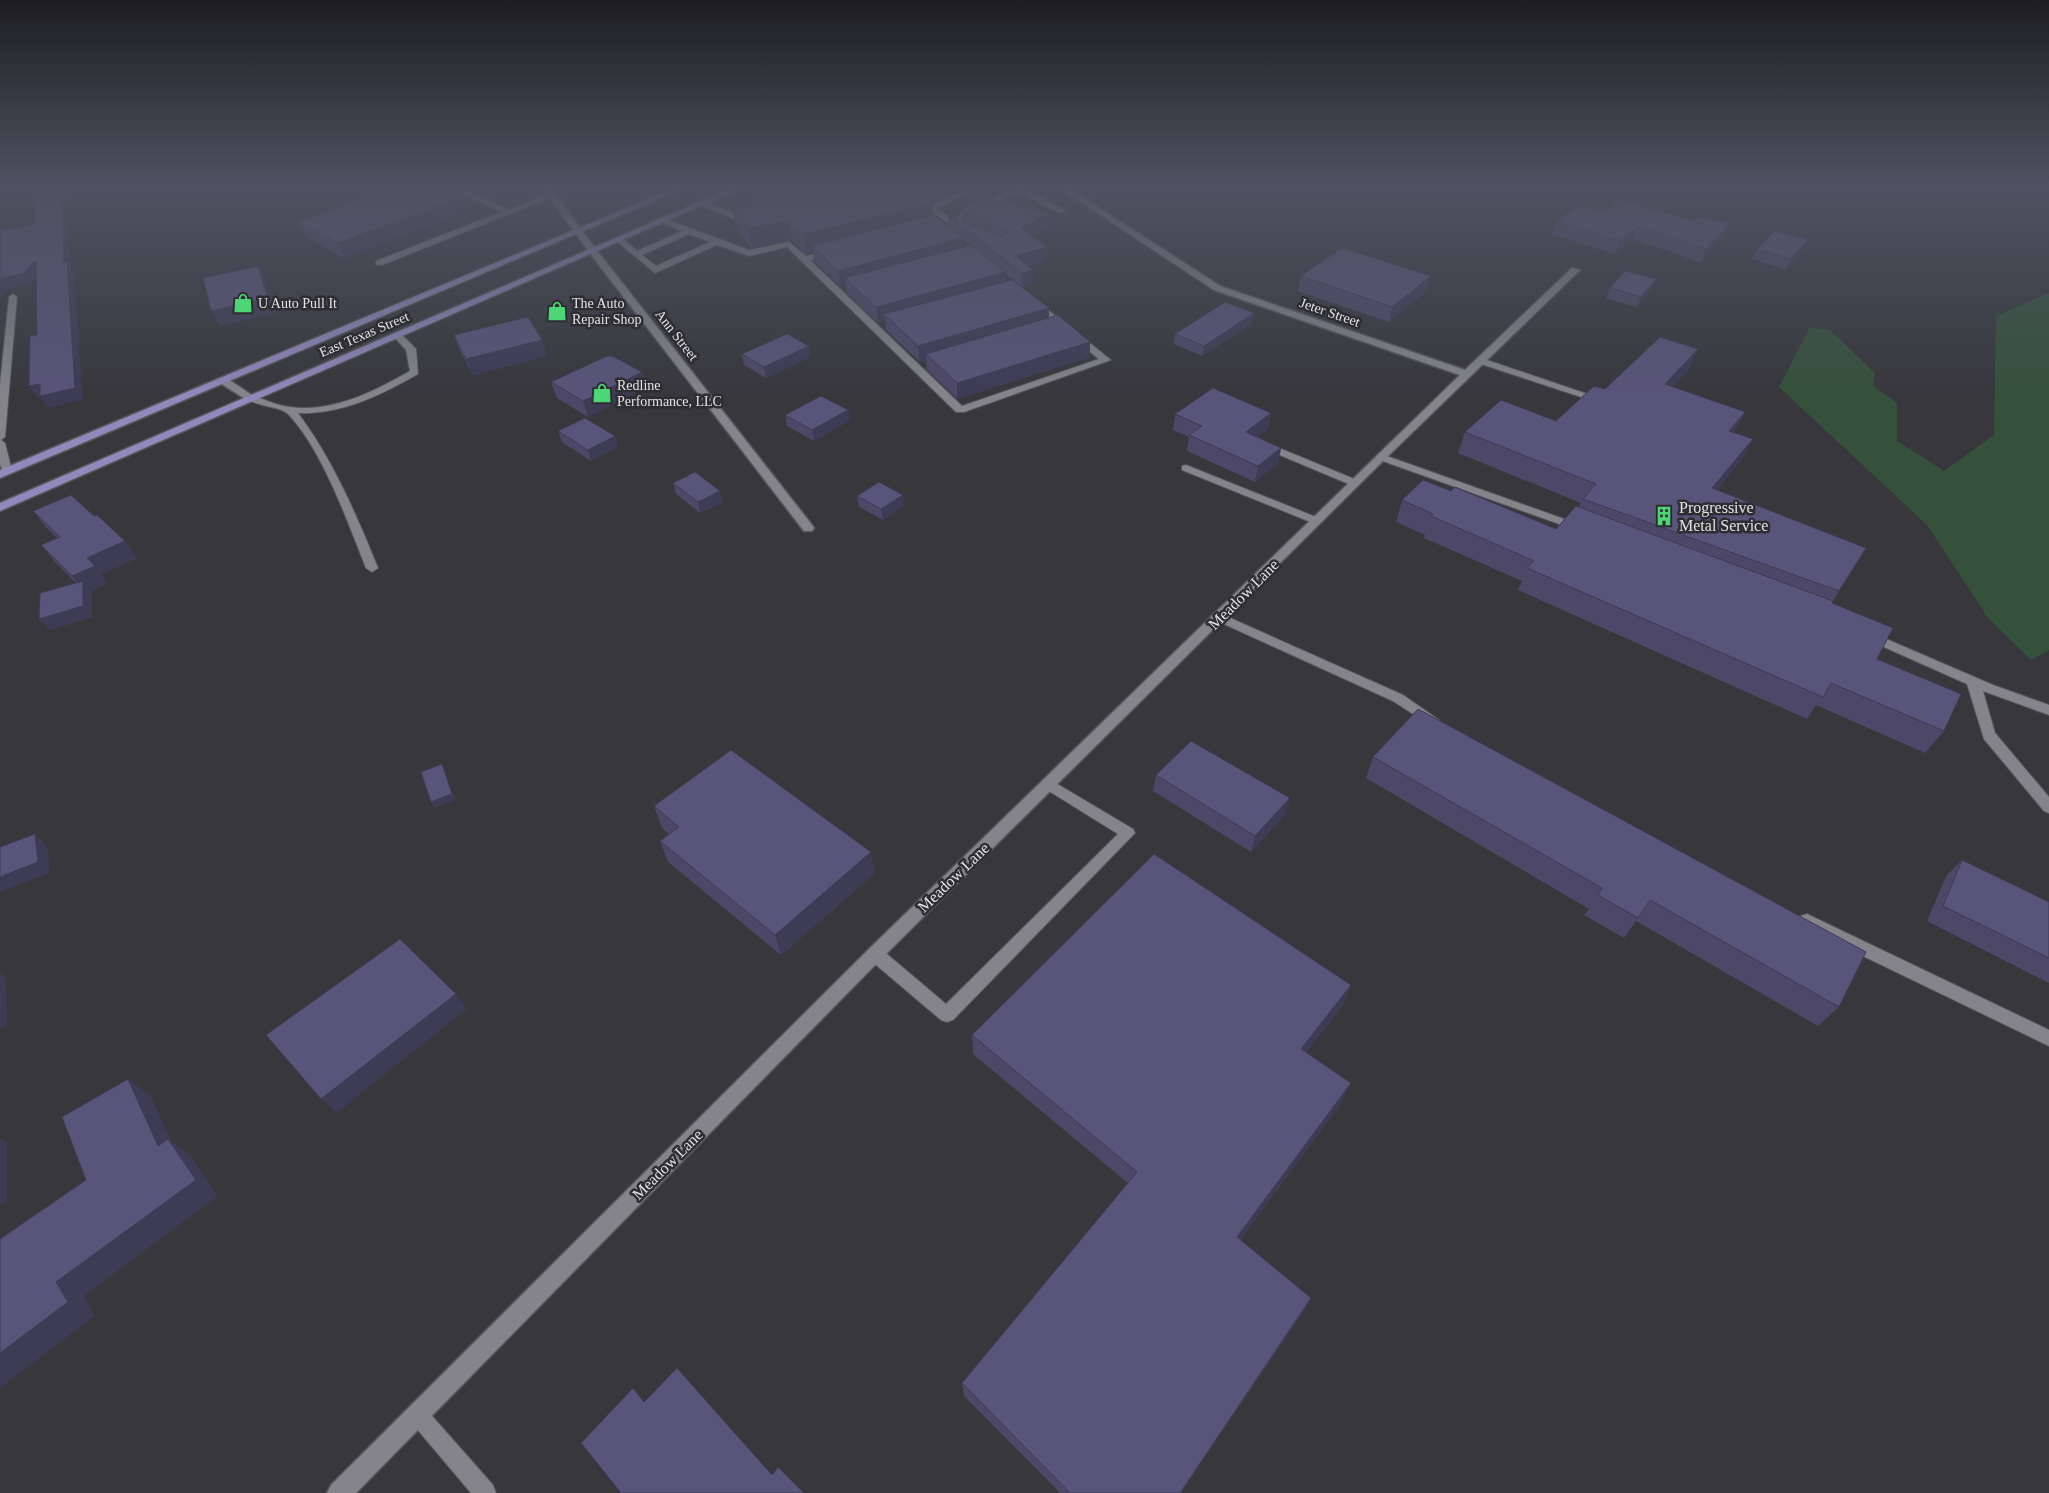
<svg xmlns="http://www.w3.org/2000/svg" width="2049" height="1493" viewBox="0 0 2049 1493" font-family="'Times New Roman',serif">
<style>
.green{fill:#35513b}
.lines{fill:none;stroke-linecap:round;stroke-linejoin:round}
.lane-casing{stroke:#56555a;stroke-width:2}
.street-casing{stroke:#56555a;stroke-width:3}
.primary-casing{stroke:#56555a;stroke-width:3}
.lane{fill:#84848a;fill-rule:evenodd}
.street{fill:#84848a;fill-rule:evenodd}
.primary{fill:#9188bb;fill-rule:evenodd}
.wall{fill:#4d4868;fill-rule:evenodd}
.shaded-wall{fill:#3e3b55}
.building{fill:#595479;stroke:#3e3b55}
.labels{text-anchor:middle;stroke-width:5;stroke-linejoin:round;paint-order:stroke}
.far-poi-label{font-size:14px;fill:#e3e3e6;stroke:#2d2d32;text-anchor:start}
.far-street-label{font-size:14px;fill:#e3e3e6;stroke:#2d2d32}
.poi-label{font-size:16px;fill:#e3e3e6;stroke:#2d2d32;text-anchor:start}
.street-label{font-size:16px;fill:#e3e3e6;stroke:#2d2d32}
</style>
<rect width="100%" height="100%" fill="#37373c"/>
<path class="green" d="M2049,293V650L2031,660L1988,618L1927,525L1779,387L1810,327L1830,330L1875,373L1873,386L1897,403V441L1944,471L1994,435L1996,316Z"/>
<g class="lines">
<defs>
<g id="lane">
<path d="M449,187H458L508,210L550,193L557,195L382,265H376V261L501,212Z"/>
<path d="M972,187H981L937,208L952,220L1015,187H1028L1025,189L1066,211L1059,213L1019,192L951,225L927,208Z"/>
<path d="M702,201L753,220L754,222L747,224L699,205V201Z"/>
<path d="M663,218L749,250L789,242L806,256L835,250V254L810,260L962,406L1099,359L1032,306V302H1038L1111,360L964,412H956L787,247L749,256L717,245L655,273L614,239L621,237L637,251L682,231L660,222L659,220ZM689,234L710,242L656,266L642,255Z"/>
<path d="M13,294L17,297L5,437L1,440L5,443L12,471L7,474L3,473L0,464V384L9,297Z"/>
<path d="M394,333H400L416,349L418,374C381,395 341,415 298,413C333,460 356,514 378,568L372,572L366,568C348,523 322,449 288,414C280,406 256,407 246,398L251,395C262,398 273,404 284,406C329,415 373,392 410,371L406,350L394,337Z"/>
<path d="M1478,359H1484L1593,396L1584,398L1478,363Z"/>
<path d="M1267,443L1359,481L1360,483L1355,486L1351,485L1263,448V444Z"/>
<path d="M1381,454L1584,526L1586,528L1580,532L1576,530L1377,459V455Z"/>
<path d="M1186,465L1321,519L1323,521L1317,524L1313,523L1182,470V466Z"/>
<path d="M1219,613L1403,695L1439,720L1432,725L1427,723L1393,701L1215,620L1213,617L1215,614Z"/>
<path d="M1870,632L1993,685L2049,705V715L1983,691L1995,733L2049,797V813L2044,811L1984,739L1967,684L1866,639L1864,636Z"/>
<path d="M1049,779L1133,829L1135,833L953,1020L947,1022L941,1020L869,959L867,954L869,949L875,947L881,949L946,1004L1118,834L1044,788L1042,784L1044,780Z"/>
<path d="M1807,914L2049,1030V1046L1801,926L1799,921L1801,916Z"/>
<path d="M418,1405L425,1408L493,1485L496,1493H471L411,1422L408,1415L411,1408Z"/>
</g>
<g id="street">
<path d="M542,187H550L595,248L812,525L814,528L812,531H804L589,252Z"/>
<path d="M1058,187H1067L1220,286L1465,370L1572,268L1580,270L1385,459L881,959L356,1493H327L331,1485L869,949L1460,375L1214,290Z"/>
<path d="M224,378L228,379L256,398L255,400H247L220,383L219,381Z"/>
</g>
<g id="primary">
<path d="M677,187H687L0,478V470Z"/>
<path d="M734,187H744L0,511V503Z"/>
</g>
</defs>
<use href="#lane" class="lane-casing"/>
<use href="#street" class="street-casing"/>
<use href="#primary" class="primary-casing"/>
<use href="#lane" class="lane"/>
<use href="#street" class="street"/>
<use href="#primary" class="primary"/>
</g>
<g class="wall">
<path d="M778,187H919V192L933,216L949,227L948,215L961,221V210L1049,227L1032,236L1046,261L1028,266L1033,284L1022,287L1006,274V281L1049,318L1090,357L957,399L927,370L926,360L920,362L886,330L885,321L878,323L847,293L846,284L840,286L814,261L813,252L807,254L792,240L752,248L737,230L733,211L752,206ZM962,239L970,245L963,247Z"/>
<path d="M460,198L465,212L344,258L305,236L298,222Z"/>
<path d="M1604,212L1723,237L1700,262L1632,239L1615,254L1551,234L1556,222Z"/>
<path d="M1808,240L1803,250L1785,269L1752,259L1757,249Z"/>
<path d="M1301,276L1427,291L1389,322L1298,291Z"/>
<path d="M1610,288L1651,289L1637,307L1606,298Z"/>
<path d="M1254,313L1252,324L1202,356L1174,344L1175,334Z"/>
<path d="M454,335L547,356L473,375L460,351Z"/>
<path d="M809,346L810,357L766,378L744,365L742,354Z"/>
<path d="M1689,369L1672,387L1745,412L1734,432L1753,439L1741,460L1717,490L1839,591L1832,603L1877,659L1944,731L1925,753L1816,705L1807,719L1518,590L1522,581L1424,538L1425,535L1396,522L1402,500L1451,491L1556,529L1579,507L1581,503L1458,453L1465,432L1556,421L1605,389Z"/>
<path d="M642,372L646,387L588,417L557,398L551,382Z"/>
<path d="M848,410L850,420L814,441L787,426L785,415Z"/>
<path d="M1271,413L1268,429L1258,437L1281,448L1278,464L1255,482L1187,451L1189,437L1173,430L1175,414Z"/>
<path d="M558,431L615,436L618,447L591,461L562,442Z"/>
<path d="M673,483L723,502L700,513L676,494Z"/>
<path d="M857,496L904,506L883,520L859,507Z"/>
<path d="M33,511L137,558L101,574L107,583L91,591L92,592V617L49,630L76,583L55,562L41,545L57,538L46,527Z"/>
<path d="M1418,709L1839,1007L1818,1026L1636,921L1624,938L1584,915L1589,909L1366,778L1373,757Z"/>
<path d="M1156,775L1290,798L1285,815L1251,852L1153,791Z"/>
<path d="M654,806L875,873L781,955L668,862L660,841L669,834L662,828Z"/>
<path d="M1962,860L2049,902V983L1927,921L1946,876Z"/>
<path d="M1351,985L1343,1005L1306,1052L1342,1102L1240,1240L1311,1298L1303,1312L1181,1493H1060L964,1396L962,1383L1128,1183L973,1054L972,1035Z"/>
</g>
<g class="shaded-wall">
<path d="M61,187H67V190L71,267L74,272L83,400L48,408L40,397L38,398L29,386L64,262Z"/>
<path d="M911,187H919L920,198Z"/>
<path d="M460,198L465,212L344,258L338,243Z"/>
<path d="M933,203L934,222L812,246L813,252L807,254L804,234Z"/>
<path d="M1049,214V227L1021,241V228Z"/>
<path d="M789,221L792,240L752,248L749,228Z"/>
<path d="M1729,224L1723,237L1700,262L1706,249Z"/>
<path d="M1637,227L1632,239L1615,254L1620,241Z"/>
<path d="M962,238L963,253L845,278L846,284L840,286L838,271Z"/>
<path d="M1808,240L1803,250L1785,269L1790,259Z"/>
<path d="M1047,247L1046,261L1017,269L1015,256Z"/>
<path d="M36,260L43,271L29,285L10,289L0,297V280Z"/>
<path d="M258,266L266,281L276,313L220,326L211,311Z"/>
<path d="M1033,270V284L1022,287V273Z"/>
<path d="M1006,272V287L884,314L885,321L878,323L876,307Z"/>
<path d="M1431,276L1427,291L1389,322L1392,307Z"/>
<path d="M1656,279L1651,289L1637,307L1641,297Z"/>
<path d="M1049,308V324L926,354V360L920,362L918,346Z"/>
<path d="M1254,313L1252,324L1202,356L1204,346Z"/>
<path d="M542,340L547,356L473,375L466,359Z"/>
<path d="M1090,342V357L957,399V383Z"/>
<path d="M809,346L810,357L766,378L764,367Z"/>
<path d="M1698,349L1689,369L1656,404L1665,384Z"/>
<path d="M642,372L646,387L588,417L583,401Z"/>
<path d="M848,410L850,420L814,441L812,430Z"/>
<path d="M1745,412L1734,433L1729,431Z"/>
<path d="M1271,413L1268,429L1243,448L1246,432Z"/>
<path d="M615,436L618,447L591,461L588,450Z"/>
<path d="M1753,439L1741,460L1701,510L1712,488Z"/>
<path d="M1281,448L1278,464L1255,482L1258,466Z"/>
<path d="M720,491L723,502L700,513L698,502Z"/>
<path d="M903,495L904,506L883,520L881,509Z"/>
<path d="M125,541L137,558L101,574L107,583L91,591L92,592V617L49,630L39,619L83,590L72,576L87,558Z"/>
<path d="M442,764L445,770L455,800L434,808L431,802Z"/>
<path d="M1290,798L1285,815L1251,852L1255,836Z"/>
<path d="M35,834L47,845L50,873L0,892V877Z"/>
<path d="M871,852L875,873L781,955L775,935Z"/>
<path d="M0,973L6,978L7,1026L0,1029Z"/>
<path d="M1351,985L1343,1005L1294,1067L1301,1049Z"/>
<path d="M456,994L467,1009L336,1113L321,1099Z"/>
<path d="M128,1079L151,1096L171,1141L191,1156L218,1196L84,1296L95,1316L0,1388V1353L56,1282L158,1146Z"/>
<path d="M1351,1083L1342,1102L1231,1252L1237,1237Z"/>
<path d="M0,1138L7,1143V1202L0,1205Z"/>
<path d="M1311,1298L1303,1312L1181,1493H1180Z"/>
</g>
<g class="building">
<path d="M34,187H61L64,262L67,261L75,388L40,396V384L29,386L30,336L37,335L36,260L22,274L2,278L0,280V231L35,224Z"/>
<path d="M397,187H436L460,198L338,243L298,222Z"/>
<path d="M778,187H913L933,203L804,234L789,221L749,228L733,211L741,207L752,206V201Z"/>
<path d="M987,197L1049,214L1021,228L1047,247L1015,256L1033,270L1022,273L948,215L1000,237L1009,233L961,210Z"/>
<path d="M1620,200L1694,221L1698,216L1729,224L1706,249L1637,227L1620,241L1556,222L1577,205L1604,212Z"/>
<path d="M934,215L962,238L838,271L812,246Z"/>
<path d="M1775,231L1808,240L1790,259L1757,249Z"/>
<path d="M971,245L1006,272L876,307L845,278Z"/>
<path d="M1342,248L1431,276L1392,307L1301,276Z"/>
<path d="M258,266L268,298L211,311L203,278Z"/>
<path d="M1625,271L1656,279L1641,297L1610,288Z"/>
<path d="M1012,280L1049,308L918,346L884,314Z"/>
<path d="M1225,302L1254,313L1204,346L1175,334Z"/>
<path d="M1058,315L1090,342L957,383L926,354Z"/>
<path d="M528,317L542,340L466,359L454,335Z"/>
<path d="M787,334L809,346L764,367L742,354Z"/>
<path d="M1660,337L1698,349L1665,384L1745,412L1729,431L1753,439L1712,488L1866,548L1839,591L1583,499L1596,484L1465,432L1501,400L1556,421L1594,386L1605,389Z"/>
<path d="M607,356H612L642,372L583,401L551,382Z"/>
<path d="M1213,388L1271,413L1246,432L1281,448L1258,466L1189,435L1202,426L1175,414Z"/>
<path d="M821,396L848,410L812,430L785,415Z"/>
<path d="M585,418L615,436L588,450L558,431Z"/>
<path d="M695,472L720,491L698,502L673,483Z"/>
<path d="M1423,480L1451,491L1455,487L1556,529L1576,506L1833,601L1832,603L1893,628L1877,659L1961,694L1944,731L1831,683L1823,697L1527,568L1534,561L1431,516L1433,514L1402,500Z"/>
<path d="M879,482L903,495L881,509L857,496Z"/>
<path d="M71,495L94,516L97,515L125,541L87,558L95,566L72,576L41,545L60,537L33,511Z"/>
<path d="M83,581V606L39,619L40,593Z"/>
<path d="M1418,709L1866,952L1839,1007L1650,900L1638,918L1598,895L1602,888L1373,757Z"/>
<path d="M1191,741L1290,798L1255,836L1156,775Z"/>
<path d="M731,750L871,852L775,935L660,841L679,827L654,806Z"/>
<path d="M442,764L452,794L431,802L421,772Z"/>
<path d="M35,834L38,862L0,877V847Z"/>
<path d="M1154,854L1351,985L1301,1049L1351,1083L1237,1237L1311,1298L1180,1493H1070L962,1383L1137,1172L972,1035Z"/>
<path d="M1962,860L2049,902V958L1943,906Z"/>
<path d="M400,939L456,994L321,1099L266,1035Z"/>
<path d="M128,1079L158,1146L168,1139L196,1180L56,1282L68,1302L0,1353V1239L86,1180L62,1117Z"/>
<path d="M677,1368L772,1475L778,1467L804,1493H621L581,1443L633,1388L644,1402Z"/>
</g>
<linearGradient id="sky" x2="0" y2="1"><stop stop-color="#1e1e21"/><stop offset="0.47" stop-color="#4d5361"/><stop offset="1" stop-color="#4d5361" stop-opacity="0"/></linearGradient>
<rect width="2049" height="396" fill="url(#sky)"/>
<defs>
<symbol id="shop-bare" viewBox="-9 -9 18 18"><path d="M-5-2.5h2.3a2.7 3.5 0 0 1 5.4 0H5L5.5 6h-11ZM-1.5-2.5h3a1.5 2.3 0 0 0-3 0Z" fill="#4dd676" stroke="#2d2d32" stroke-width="2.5" paint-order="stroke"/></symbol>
<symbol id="building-bare" viewBox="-9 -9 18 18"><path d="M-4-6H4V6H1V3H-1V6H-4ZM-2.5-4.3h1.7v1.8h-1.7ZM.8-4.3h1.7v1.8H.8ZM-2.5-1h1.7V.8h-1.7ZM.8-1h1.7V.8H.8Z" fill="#4dd676" stroke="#2d2d32" stroke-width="2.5" paint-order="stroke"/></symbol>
</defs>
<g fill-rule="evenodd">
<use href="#shop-bare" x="229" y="289" width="28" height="28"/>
<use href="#shop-bare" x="543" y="297" width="28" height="28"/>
<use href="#shop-bare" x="588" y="379" width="28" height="28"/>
<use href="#building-bare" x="1650" y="502" width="28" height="28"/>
</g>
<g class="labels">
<g class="far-poi-label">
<text x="258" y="308">U Auto Pull It</text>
<text x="572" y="308">The Auto<tspan x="572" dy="16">Repair Shop</tspan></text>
<text x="617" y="390">Redline<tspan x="617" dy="16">Performance, LLC</tspan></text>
</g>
<g class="far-street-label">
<text transform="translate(1330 312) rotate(19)" y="5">Jeter Street</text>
<text transform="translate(364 334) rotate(-23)" y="5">East Texas Street</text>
<text transform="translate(677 335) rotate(52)" y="5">Ann Street</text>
</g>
<g class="poi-label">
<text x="1679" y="513">Progressive<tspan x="1679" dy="18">Metal Service</tspan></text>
</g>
<g class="street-label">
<text transform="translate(1243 594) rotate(-45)" y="6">Meadow Lane</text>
<text transform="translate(953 877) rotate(-44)" y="6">Meadow Lane</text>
<text transform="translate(667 1164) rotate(-45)" y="6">Meadow Lane</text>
</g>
</g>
</svg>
